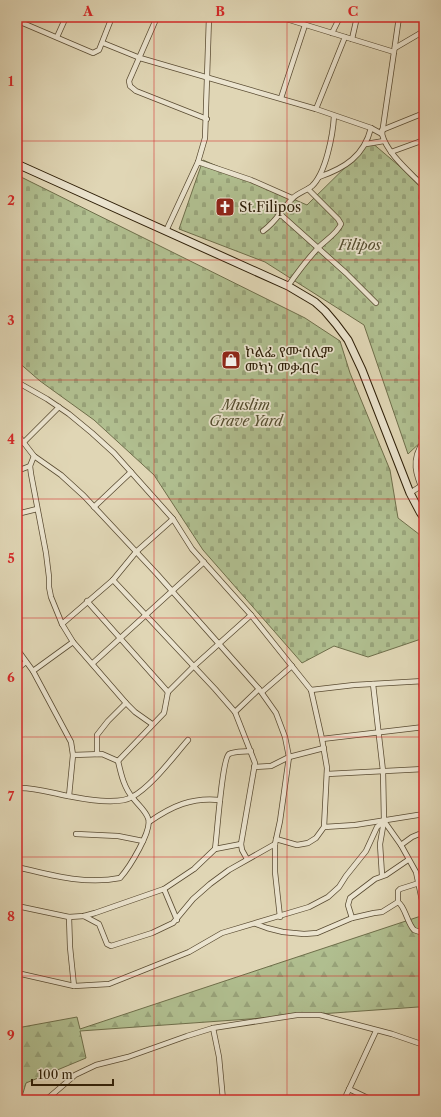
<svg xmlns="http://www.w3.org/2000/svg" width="441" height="1117" viewBox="0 0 441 1117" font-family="'Libre Caslon Text','Noto Serif Ethiopic',serif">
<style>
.forest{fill:url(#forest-firs);stroke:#6e6e4a}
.cemetery{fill:url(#cemetery-stones);stroke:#6e6e4a}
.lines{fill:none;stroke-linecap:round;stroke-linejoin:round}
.street-casing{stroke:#594b32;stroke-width:6}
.secondary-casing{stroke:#2c1d06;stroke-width:9}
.street{stroke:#ebe4cf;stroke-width:4.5}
.secondary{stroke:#ebe4cf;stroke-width:7}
.grid{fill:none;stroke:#d62828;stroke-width:1;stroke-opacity:0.55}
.labels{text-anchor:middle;stroke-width:3.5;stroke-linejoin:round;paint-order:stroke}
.poi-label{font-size:14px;fill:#2c1d06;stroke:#ebe4cf;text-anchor:start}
.park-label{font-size:14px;font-style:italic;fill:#544d2f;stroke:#ebe4cf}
.neatline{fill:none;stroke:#d62828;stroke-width:1.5}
.grid-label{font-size:13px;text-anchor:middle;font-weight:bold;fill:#d62828}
</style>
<defs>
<pattern id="forest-firs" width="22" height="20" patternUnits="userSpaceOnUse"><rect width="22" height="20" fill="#b0be8f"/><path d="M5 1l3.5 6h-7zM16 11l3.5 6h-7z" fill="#98a37a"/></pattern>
<pattern id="cemetery-stones" width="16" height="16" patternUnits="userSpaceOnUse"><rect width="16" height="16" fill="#b0be8f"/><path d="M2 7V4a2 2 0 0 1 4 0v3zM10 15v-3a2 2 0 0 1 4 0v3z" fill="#98a37a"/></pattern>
</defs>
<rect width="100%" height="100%" fill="#e0d6b5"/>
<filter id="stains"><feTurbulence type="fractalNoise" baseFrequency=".005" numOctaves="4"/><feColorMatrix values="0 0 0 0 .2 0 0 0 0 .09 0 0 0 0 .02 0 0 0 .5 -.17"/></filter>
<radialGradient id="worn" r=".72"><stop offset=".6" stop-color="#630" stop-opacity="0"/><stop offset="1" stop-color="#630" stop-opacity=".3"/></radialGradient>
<path class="forest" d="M424,915V1008L418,1007L80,1031L86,1058L26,1083L21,1100H17V1028L77,1017L80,1029Z"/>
<g class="cemetery">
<path d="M371,142L424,187V439L408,454L364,325L265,262L179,229L203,160L307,205Z"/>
<path d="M17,175L305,318L340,341L350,373L390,470L398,518L424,538V638L368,657L334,646L302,663L203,550L154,475L94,420L40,381L17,361Z"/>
</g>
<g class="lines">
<defs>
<g id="street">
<path d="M157,17L129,81L130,86L136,91L207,119"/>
<path d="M280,17L394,52L382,134C387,154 411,173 424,187"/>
<path d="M18,21L93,53L99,50L112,17"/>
<path d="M332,33L340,17"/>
<path d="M57,37L66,17"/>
<path d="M352,39L357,17"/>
<path d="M103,43L140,58L316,109L371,128L382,134"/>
<path d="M395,48L424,31"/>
<path d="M394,52L399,17"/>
<path d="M281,98L305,25"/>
<path d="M316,109L345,37"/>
<path d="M382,130L424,113"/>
<path d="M366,144L384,141"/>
<path d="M391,152L424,140"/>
<path d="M198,162L251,180L292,198"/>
<path d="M319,177C345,168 364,156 371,128"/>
<path d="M280,214L346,273L376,303"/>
<path d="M166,231L198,162L205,138L209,17"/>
<path d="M263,231C278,220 280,211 292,199C297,193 306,191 312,186C326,173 333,134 334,116"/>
<path d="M288,286C297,273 306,261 317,249C324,241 337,234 341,224L338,219L308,189"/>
<path d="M17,382L47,399L69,414L92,433L114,453L173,519L192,549L251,615L311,690L322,739L327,768L324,827L316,838L308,843L297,845L276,839"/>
<path d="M17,434L34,456L61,475L84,496L157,574L259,689L276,713L285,737L289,757L280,821L275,844V872L280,917"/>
<path d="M424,441C410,460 416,475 424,494"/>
<path d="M23,443L59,407"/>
<path d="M34,456L30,466L31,474L46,553L49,577V587L51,597L62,624L73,642L126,703L135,712L152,724"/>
<path d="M17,471L30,466"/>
<path d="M410,493L424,484"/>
<path d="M94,507L131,472"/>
<path d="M17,514L37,509"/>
<path d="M113,580L215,689L235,712L255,763L241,844L242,850L247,859"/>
<path d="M87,601L168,692"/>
<path d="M62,624L113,580L136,552L173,519"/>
<path d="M17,649L33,671L71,742L73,755L69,796"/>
<path d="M93,663L204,562"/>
<path d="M17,669L26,662"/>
<path d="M33,671L73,642"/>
<path d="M421,681L424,705"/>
<path d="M373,684L383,771L384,821L380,844L382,875"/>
<path d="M311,690L354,685L424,681"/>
<path d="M262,692L292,666"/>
<path d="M235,712L259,689"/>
<path d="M322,739L424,727"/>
<path d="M97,754V735L108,721L126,703"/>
<path d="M73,755L102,754L118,761"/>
<path d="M118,761L164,713L168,692L193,667L251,615"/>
<path d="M254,767L271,766L289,757L324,748"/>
<path d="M327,774L424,769"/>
<path d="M17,788C35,787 51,793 68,796C83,799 119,805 132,797C152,786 173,757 188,740"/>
<path d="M384,821L401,845L416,872L424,910"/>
<path d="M149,822C172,806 192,797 220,800"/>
<path d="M324,827L355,825L424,814"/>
<path d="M76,834L118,836L143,841"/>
<path d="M401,845L412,837L424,832"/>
<path d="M215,849C217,836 222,759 229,754C235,751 245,752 251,751"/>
<path d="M17,867C50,875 86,885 120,878C129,868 153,830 148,818C145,810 138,805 133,798C124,788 121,774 118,761"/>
<path d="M419,883L400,889L398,891V902C405,906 407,923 414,930L420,932L423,928L424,920"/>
<path d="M164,889L177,920"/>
<path d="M17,906L69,917L84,916L95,913L164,889L194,869L215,849L241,844"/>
<path d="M84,916L99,924L107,944L111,946L152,933L173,923L193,899L210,884L229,870L275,844"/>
<path d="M69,917L70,947L74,986"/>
<path d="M352,918L348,905L350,898L375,879L386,875L408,860"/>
<path d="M256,924L267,928L283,932L304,934L317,933L352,918L374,913L382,912L398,902"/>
<path d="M17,973L74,986L109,984L189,952L222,933L309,907L328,897L339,887L346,876L366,851L377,827L384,821"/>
<path d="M213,1028L219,1057L223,1100"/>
<path d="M349,1089L372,1100"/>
<path d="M46,1100L75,1075L96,1065L128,1057L187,1036L213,1028L297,1015H320L392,1034L424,1045"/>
<path d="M344,1100L376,1031"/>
</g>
<path id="secondary" d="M17,164L288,286L315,302L325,311L336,324L348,340L362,370L410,493L420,512L424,518"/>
</defs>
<use href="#street" class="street-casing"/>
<use href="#secondary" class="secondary-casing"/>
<use href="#street" class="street"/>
<use href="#secondary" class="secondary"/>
</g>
<path class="grid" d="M154,17V1100M287,17V1100M17,141H424M17,260H424M17,380H424M17,499H424M17,618H424M17,737H424M17,857H424M17,976H424"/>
<defs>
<symbol id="church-square" viewBox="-11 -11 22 22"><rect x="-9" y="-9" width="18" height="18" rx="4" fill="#8f2418" stroke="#ebe4cf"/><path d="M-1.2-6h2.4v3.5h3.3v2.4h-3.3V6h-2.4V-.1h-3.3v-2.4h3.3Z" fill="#fff"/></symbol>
<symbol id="shop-square" viewBox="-11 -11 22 22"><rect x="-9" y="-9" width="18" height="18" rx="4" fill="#8f2418" stroke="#ebe4cf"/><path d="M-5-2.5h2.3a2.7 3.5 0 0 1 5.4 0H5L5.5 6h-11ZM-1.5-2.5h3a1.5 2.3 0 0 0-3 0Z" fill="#fff"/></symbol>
</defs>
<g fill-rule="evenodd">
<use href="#church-square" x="214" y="196" width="22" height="22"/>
<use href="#shop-square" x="220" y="349" width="22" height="22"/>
</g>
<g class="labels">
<g class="poi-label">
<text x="239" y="212">St.Filipos</text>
<text x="245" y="357">ኮልፌ የሙስሊም<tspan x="245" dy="16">መካነ መቃብር</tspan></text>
</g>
<g class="park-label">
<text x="360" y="250">Filipos</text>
<text x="246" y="410">Muslim<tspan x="246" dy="16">Grave Yard</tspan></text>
</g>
</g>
<rect width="441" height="1117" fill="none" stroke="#e0d6b5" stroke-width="44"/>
<path d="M32 1079v6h81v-6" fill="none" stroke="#2c1d06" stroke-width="2"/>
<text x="38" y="1079" font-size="12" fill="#2c1d06" stroke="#ebe4cf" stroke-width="3" paint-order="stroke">100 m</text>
<rect x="22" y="22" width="397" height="1073" class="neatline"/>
<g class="grid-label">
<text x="88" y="16">A</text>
<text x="220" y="16">B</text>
<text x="353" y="16">C</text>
<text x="11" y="86">1</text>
<text x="11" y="205">2</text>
<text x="11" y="325">3</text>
<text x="11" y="444">4</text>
<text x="11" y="563">5</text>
<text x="11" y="682">6</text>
<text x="11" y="801">7</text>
<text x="11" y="921">8</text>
<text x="11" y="1040">9</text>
</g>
<rect width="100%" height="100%" filter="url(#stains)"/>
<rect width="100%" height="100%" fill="url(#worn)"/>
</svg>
